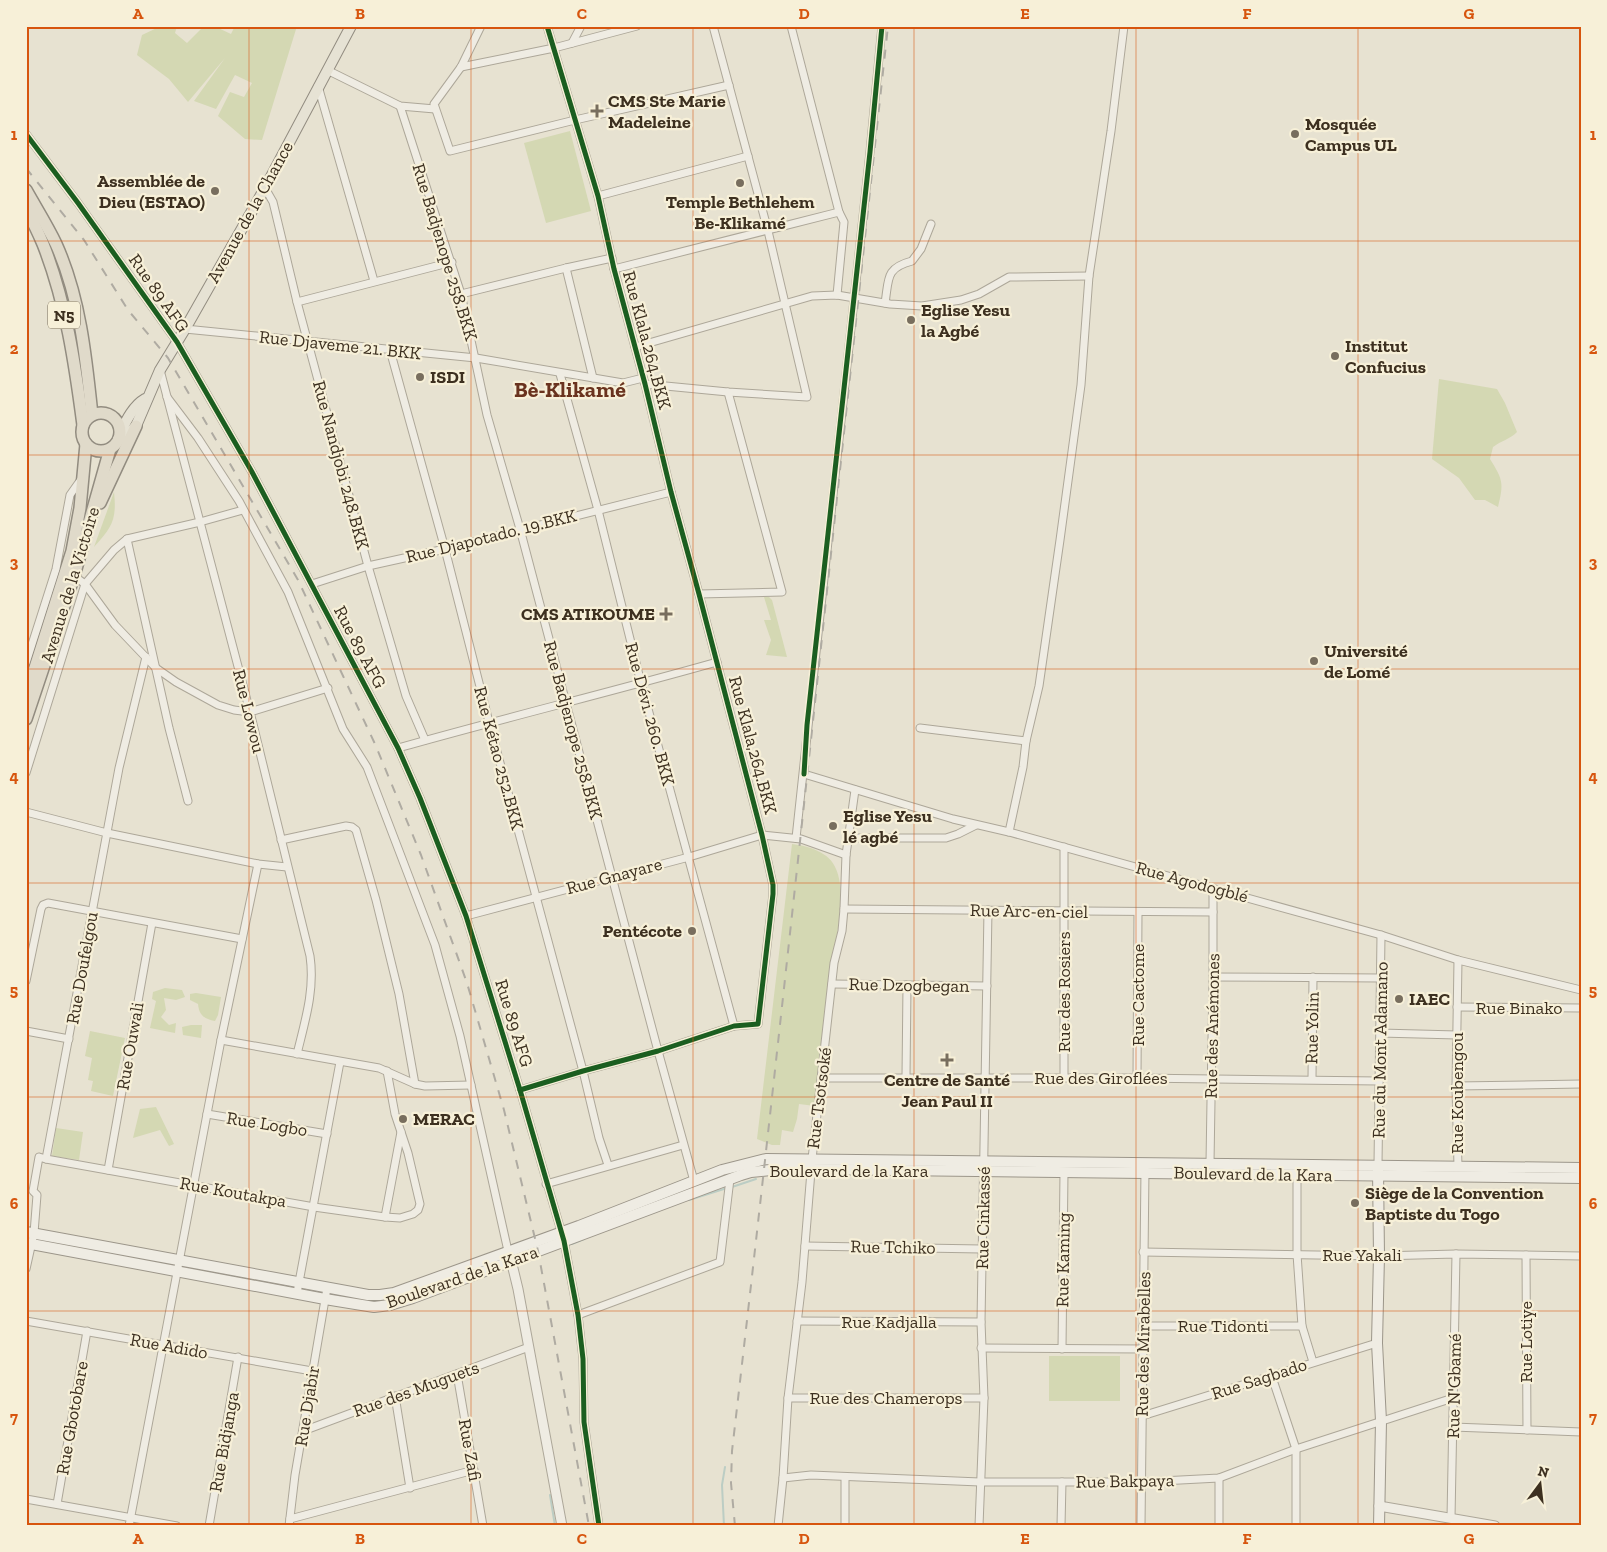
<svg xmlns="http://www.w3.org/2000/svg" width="1607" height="1552" viewBox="0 0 1607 1552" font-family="'Zilla Slab',serif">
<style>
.green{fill:#d4d8b3}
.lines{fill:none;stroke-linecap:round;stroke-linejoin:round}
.stream{stroke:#bccdc4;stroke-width:2}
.minor-casing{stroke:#ada799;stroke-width:9}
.tertiary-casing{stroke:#ada799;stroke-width:11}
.secondary-casing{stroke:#9c968a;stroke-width:12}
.primary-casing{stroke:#928c80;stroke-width:12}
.trunk-casing{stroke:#928c80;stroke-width:14}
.minor{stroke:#efece3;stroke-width:7}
.tertiary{stroke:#efece3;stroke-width:9}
.secondary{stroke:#efece3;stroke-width:10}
.primary{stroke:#e6e2d4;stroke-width:10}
.trunk{stroke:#e0daca;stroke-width:11}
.rail{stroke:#afaba2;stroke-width:2;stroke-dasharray:9 9;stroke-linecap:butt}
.cycleway-casing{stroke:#f7f0d8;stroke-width:8}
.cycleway{stroke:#1b5e20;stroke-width:5}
.grid{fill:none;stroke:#d7550e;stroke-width:1;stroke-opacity:0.55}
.poi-dot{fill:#786e5e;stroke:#f7f0d8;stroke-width:2}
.labels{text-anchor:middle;stroke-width:4.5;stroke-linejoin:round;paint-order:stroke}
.shield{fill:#f7f0d8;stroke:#756a57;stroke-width:1}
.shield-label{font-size:16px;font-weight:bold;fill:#3d3020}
.poi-label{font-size:18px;font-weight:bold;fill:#3d3020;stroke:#f7f0d8;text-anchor:start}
.street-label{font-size:18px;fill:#3d3020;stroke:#f7f0d8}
.district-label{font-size:22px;font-weight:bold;fill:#6a331e;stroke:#f7f0d8}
.neatline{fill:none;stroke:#d7550e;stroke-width:2}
.grid-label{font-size:16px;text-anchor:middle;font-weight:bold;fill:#d7550e}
</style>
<rect width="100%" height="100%" fill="#e7e2d1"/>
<g class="green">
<path d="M161,26H177L175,33L187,43L204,26H214L231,34L235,26H297L262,140L245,139L218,116L230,92L244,97L252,83L235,75L216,109L194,101L225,58L188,102L169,79L137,55L142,35Z"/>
<path d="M570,131L591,211L546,223L524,143Z"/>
<path d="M1439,379L1497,389L1505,403L1517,432C1510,439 1501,441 1493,447L1490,459C1503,480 1504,483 1498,507L1485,500H1475L1459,478L1432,459Z"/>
<path d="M114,492C117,520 112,527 94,547Z"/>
<path d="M764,597H769L772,600L787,657L766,655L771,640L764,620H771Z"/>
<path d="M792,844C808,846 830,852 836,869C849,899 832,952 828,985C823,1025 819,1065 815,1106L799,1104L797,1119L793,1132L782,1130L780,1145H772L757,1139Z"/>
<path d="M165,988L182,990L185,997L176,1000L164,998L166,1010L161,1017L169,1025L176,1023L175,1033L150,1028L156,1001L152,999L153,992Z"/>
<path d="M196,993L221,997L218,1015L215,1021C204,1019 199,1015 198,1004L190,1000V994Z"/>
<path d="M191,1025H202L201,1038L183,1035L182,1027Z"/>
<path d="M90,1031L125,1038L113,1096L91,1091L93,1081L88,1080L92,1058L85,1056Z"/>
<path d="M156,1107L174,1144L169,1146L160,1130L133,1138L140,1109Z"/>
<path d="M56,1128L83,1132L79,1160L52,1156Z"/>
<rect x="1049" y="1356" width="71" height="45"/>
</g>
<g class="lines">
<g class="stream">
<path d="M732,1187L756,1179"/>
<path d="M689,1200L727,1188"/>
<path d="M572,1244L584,1239"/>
<path d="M550,1495L555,1526"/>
<path d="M724,1526L722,1485L725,1467"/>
</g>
<defs>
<g id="minor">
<path d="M481,26L461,67L434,104L450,151L575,120L729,85"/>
<path d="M791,26L839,212L844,222L837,295"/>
<path d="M572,43L581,26"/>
<path d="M461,67L554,48L637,26"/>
<path d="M327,70L400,106L435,109"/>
<path d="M318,86L374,281"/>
<path d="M400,106L461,294L487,415L520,529L658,1051L694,1181"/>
<path d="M26,134L78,203L177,342L252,472L398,748L420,798L466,916L520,1090L564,1241L578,1315L583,1359L584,1422L599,1526"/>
<path d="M265,188L273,202L297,302L368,566L406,696L425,740"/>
<path d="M598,196L748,156"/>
<path d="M566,268L593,378"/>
<path d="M614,269L839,212"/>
<path d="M461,294L566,268L612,258"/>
<path d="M297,302L452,262"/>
<path d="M885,303C889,279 885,268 912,261L921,249L931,224"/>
<path d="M185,329L476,358L623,383L643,378"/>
<path d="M635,347L812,296L837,295L890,304L922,306L961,300L979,294L1009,277L1089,276"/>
<path d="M390,350L445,549L489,722L583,1071L599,1138L608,1165"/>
<path d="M160,370L250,712L310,956C315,990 305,1021 297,1054"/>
<path d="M560,374L598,510L641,683L734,1026"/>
<path d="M645,384L728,392L807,397L768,231L713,26"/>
<path d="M167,397L198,438L239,501L288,592L343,729L367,767L435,945L460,1036L508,1251"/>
<path d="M127,539L169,728L188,801"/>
<path d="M74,576L85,584L115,625L156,668L176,682L218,705L234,710L250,712L328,688"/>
<path d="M312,584L368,566L445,549L671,492"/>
<path d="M699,594L782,592L728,392"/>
<path d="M26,663L56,569L70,495L82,478"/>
<path d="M920,728L1026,741"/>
<path d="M398,748C504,718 611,692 717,662"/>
<path d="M26,773L85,584L114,550L127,539L200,522L243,510"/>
<path d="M804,774L953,819L1009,832L1381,935L1458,960L1581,990"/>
<path d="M26,812L107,833L258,864L287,867"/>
<path d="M1009,832L1023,767L1026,741L1039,686L1060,540L1081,385L1089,276L1111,131L1124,26"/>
<path d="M796,838L870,152L882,26"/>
<path d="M848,838H946L958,834L976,825"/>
<path d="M281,840L346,826L352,827L356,830L376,900L399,994L415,1084"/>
<path d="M844,909L1213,912"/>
<path d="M466,916L689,857L762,835L801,839L846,855"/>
<path d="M1213,977L1381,978"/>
<path d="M26,981L41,909L43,905L48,903L242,939"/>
<path d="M832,984L987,986"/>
<path d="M1457,1007L1581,1008"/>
<path d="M26,1031L69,1039"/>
<path d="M1380,1033L1457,1035"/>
<path d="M221,1040L379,1068L415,1084L425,1086L471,1085"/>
<path d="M906,1077L907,985"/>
<path d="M1064,1077V847"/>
<path d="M822,1078H1137L1379,1081"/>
<path d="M1137,1078L1138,912"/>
<path d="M1312,1079L1313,977"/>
<path d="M1456,1086L1581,1084"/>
<path d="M520,1090L583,1071L658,1051L734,1026L758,1024L773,894V885L762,835L699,594L671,492L645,384L614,269L598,196L547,26"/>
<path d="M207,1114L327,1134"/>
<path d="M46,1159L314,1207L385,1217L400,1218L413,1214L418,1210L420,1204L408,1153L395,1114L387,1071"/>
<path d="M1210,1163L1213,977V888"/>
<path d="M1378,1165L1381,935"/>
<path d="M1458,1167L1456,1086L1458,960"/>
<path d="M108,1170L152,923"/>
<path d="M1297,1174V1254L1302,1326L1313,1362"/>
<path d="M546,1184L683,1145"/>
<path d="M385,1217L401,1132"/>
<path d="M805,1246L981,1249"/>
<path d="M1143,1252L1379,1256L1456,1254L1581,1256"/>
<path d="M1526,1255L1527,1430"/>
<path d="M26,1269L34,1233L37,1195L33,1191L39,1157L46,1159L119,768L146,657"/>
<path d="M297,1293L340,1062"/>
<path d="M578,1315L720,1262L730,1179"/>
<path d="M26,1321L312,1371"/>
<path d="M797,1321L981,1322"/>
<path d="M1143,1326H1302"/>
<path d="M981,1348L1143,1349"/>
<path d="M1062,1349L1064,1172"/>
<path d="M457,1374L483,1526"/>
<path d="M1272,1377L1296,1449V1526"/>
<path d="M395,1396L410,1488"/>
<path d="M788,1398H984"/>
<path d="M1142,1416L1377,1343"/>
<path d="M1453,1427L1581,1432"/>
<path d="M303,1431L529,1347"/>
<path d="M783,1478L811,1475L980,1482H1142L1219,1478L1296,1449L1453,1398"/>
<path d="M26,1499L177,1526"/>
<path d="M57,1504L87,1331"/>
<path d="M1451,1518L1456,1254"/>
<path d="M290,1519L474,1470"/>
<path d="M129,1526L221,1040L258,864"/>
<path d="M209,1526L238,1357"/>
<path d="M289,1526L295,1475L327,1288"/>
<path d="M778,1526L783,1478L788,1398L802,1282L812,1159L834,963L842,931L844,909L846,855L855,790"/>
<path d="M845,1526V1478"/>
<path d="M979,1526L984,1398L981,1322L988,910"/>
<path d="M1061,1526L1062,1482"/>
<path d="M1141,1526L1145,1169"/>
<path d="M1219,1526V1478"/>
</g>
<g id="tertiary">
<path d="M510,1256L518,1289L562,1526"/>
<path d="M1379,1506L1495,1526"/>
</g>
<g id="secondary">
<path d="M1378,1169L1379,1256L1377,1343L1381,1421L1379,1526"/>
<path d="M26,1232L368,1295H380L394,1293L579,1226L722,1170L766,1159L1581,1168"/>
<path d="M26,1243L325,1299L374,1307L390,1305L413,1298L741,1175L751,1172L780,1169H811L1581,1178"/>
</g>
<g id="primary">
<path d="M120,433C126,421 133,406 145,399"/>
<path d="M118,439L127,435L136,426L160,370L185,329L265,188L351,26"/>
</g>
<g id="trunk">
<path d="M26,190C36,208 47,225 56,244C80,297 86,357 92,415"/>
<path d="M26,209C32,220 38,232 43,244C66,302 75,364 83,425"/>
<circle cx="101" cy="432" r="19"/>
<path d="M100,503L136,426"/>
<path d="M26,696L72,551L80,508L86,444"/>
<path d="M26,719L74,576L110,449"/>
</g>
</defs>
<use href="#minor" class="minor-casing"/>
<use href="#tertiary" class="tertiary-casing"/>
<use href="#secondary" class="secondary-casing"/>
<use href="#primary" class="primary-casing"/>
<use href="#trunk" class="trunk-casing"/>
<use href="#minor" class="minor"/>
<use href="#tertiary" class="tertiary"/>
<use href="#secondary" class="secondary"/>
<use href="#primary" class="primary"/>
<use href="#trunk" class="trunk"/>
<g class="rail">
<path d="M26,168L84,240L128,310L168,358L298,580L375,744L421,855L467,983L504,1110L538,1251L589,1526"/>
<path d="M735,1526L731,1483L732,1451C787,976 836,501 888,26"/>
</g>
<defs>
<g id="cycleway">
<path d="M26,134L78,203L177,342L252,472L398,748L420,798L466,916L520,1090L564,1241L578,1315L583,1359L584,1422L599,1526"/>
<path d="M804,774L807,725L870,152L882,26"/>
<path d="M520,1090L583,1071L658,1051L734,1026L758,1024L773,894V885L762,835L699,594L671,492L645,384L614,269L598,196L547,26"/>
</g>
</defs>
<use href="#cycleway" class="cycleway-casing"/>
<use href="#cycleway" class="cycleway"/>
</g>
<path class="grid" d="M249,26V1526M471,26V1526M693,26V1526M914,26V1526M1136,26V1526M1358,26V1526M26,241H1581M26,455H1581M26,669H1581M26,883H1581M26,1097H1581M26,1311H1581"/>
<g class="poi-dot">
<path d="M594.5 103.5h5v5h5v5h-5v5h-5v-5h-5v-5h5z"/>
<circle cx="1295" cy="134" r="5"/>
<circle cx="740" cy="183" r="5"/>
<circle cx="215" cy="191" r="5"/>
<circle cx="911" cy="320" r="5"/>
<circle cx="1335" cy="356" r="5"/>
<circle cx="420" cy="377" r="5"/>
<path d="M663.5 606.5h5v5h5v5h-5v5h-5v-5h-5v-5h5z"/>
<circle cx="1314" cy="661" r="5"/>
<circle cx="833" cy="826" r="5"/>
<circle cx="692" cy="931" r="5"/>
<circle cx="1399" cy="999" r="5"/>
<path d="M944.5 1052.5h5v5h5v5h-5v5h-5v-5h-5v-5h5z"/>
<circle cx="403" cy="1119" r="5"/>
<circle cx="1355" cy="1203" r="5"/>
</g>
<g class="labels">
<rect class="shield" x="48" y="301.5" width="32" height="27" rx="4"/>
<g class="shield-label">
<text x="64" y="321">N5</text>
</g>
<g class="poi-label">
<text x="608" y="107">CMS Ste Marie<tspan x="608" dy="21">Madeleine</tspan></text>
<text x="1305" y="130">Mosquée<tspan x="1305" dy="21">Campus UL</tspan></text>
<text x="205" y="187" text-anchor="end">Assemblée de<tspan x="205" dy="21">Dieu (ESTAO)</tspan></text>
<text x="740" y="208" text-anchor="middle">Temple Bethlehem<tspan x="740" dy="21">Be-Klikamé</tspan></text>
<text x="921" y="316">Eglise Yesu<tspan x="921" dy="21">la Agbé</tspan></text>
<text x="1345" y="352">Institut<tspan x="1345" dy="21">Confucius</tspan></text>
<text x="430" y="383">ISDI</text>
<text x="655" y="620" text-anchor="end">CMS ATIKOUME</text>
<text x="1324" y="657">Université<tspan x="1324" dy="21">de Lomé</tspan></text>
<text x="843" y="822">Eglise Yesu<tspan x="843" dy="21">lé agbé</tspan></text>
<text x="682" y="937" text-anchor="end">Pentécote</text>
<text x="1409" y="1005">IAEC</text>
<text x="947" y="1086" text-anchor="middle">Centre de Santé<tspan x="947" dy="21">Jean Paul II</tspan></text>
<text x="413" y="1125">MERAC</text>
<text x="1365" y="1199">Siège de la Convention<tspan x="1365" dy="21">Baptiste du Togo</tspan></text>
</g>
<g class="street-label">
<text transform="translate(250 212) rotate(-61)" y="6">Avenue de la Chance</text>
<text transform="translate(445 252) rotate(73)" y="6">Rue Badjenope 258.BKK</text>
<text transform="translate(159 293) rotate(55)" y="6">Rue 89 AFG</text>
<text transform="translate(647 340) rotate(75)" y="6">Rue Klala.264.BKK</text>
<text transform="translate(340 345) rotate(6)" y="6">Rue Djaveme 21. BKK</text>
<text transform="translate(341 465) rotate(75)" y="6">Rue Nandjobi 248.BKK</text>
<text transform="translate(491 536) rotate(-14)" y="6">Rue Djapotado. 19.BKK</text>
<text transform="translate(70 585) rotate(-73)" y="6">Avenue de la Victoire</text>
<text transform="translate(360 647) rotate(62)" y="6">Rue 89 AFG</text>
<text transform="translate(249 711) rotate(76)" y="6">Rue Lowou</text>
<text transform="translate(650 714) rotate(75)" y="6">Rue Dévi. 260. BKK</text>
<text transform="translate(573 730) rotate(75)" y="6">Rue Badjenope 258.BKK</text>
<text transform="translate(753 745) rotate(75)" y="6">Rue Klala,264.BKK</text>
<text transform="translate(499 758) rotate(75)" y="6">Rue Kétao 252.BKK</text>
<text transform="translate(614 876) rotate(-15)" y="6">Rue Gnayare</text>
<text transform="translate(1192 882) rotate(15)" y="6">Rue Agodogblé</text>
<text transform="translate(1029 911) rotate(1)" y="6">Rue Arc-en-ciel</text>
<text transform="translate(82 968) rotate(-80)" y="6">Rue Doufelgou</text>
<text transform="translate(909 985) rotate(1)" y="6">Rue Dzogbegan</text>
<text transform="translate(1064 992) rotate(-90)" y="6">Rue des Rosiers</text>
<text transform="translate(1138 995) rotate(-90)" y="6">Rue Cactome</text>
<text x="1519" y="1014">Rue Binako</text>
<text transform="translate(514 1023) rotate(73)" y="6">Rue 89 AFG</text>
<text transform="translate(1212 1026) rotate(-89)" y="6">Rue des Anémones</text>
<text transform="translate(1312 1028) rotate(-89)" y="6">Rue Yolin</text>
<text transform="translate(130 1046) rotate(-80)" y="6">Rue Ouwali</text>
<text transform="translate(1380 1050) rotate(-89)" y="6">Rue du Mont Adamano</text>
<text x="1101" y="1084">Rue des Giroflées</text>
<text transform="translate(1457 1093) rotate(-90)" y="6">Rue Koubengou</text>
<text transform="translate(819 1098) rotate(-83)" y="6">Rue Tsotsoké</text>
<text transform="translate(267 1124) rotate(9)" y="6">Rue Logbo</text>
<text x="849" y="1177">Boulevard de la Kara</text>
<text transform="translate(1253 1174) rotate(1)" y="6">Boulevard de la Kara</text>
<text transform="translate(233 1192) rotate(10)" y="6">Rue Koutakpa</text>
<text transform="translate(983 1218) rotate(-89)" y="6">Rue Cinkassé</text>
<text transform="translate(893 1247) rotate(1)" y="6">Rue Tchiko</text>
<text x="1362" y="1261">Rue Yakali</text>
<text transform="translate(1063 1260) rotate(-89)" y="6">Rue Kaming</text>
<text transform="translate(462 1277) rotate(-19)" y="6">Boulevard de la Kara</text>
<text x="889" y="1328">Rue Kadjalla</text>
<text x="1223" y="1332">Rue Tidonti</text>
<text transform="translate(1526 1342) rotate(-90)" y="6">Rue Lotiye</text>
<text transform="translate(1143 1344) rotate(-89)" y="6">Rue des Mirabelles</text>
<text transform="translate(169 1346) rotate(10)" y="6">Rue Adido</text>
<text transform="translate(1259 1379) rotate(-18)" y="6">Rue Sagbado</text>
<text transform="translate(1454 1386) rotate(-89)" y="6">Rue N'Gbamé</text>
<text transform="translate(416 1389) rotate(-20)" y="6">Rue des Muguets</text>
<text x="886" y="1404">Rue des Chamerops</text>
<text transform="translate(307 1406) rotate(-81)" y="6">Rue Djabir</text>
<text transform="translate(72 1418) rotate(-80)" y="6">Rue Gbotobare</text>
<text transform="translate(224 1442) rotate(-80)" y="6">Rue Bidjanga</text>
<text transform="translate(470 1450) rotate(80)" y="6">Rue Zafi</text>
<text transform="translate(1125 1481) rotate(-1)" y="6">Rue Bakpaya</text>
</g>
<g class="district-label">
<text x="570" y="397">Bè-Klikamé</text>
</g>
</g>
<rect width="1607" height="1552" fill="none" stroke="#f7f0d8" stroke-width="55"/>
<g transform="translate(1540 1484) rotate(15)" stroke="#f7f0d8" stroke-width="4" paint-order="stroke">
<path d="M0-4L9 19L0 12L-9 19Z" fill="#3d3020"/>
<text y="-8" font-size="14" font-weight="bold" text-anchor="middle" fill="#3d3020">N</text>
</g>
<rect x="28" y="28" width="1552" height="1496" class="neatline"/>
<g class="grid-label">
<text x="138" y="19">A</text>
<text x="360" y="19">B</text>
<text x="582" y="19">C</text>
<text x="804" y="19">D</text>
<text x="1025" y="19">E</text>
<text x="1247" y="19">F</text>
<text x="1469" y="19">G</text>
<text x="14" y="140">1</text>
<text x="1593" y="140">1</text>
<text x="14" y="354">2</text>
<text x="1593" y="354">2</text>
<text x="14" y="568">3</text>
<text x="1593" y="568">3</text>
<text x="14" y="782">4</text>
<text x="1593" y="782">4</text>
<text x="14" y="996">5</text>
<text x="1593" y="996">5</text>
<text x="14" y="1209">6</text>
<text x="1593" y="1209">6</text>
<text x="14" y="1423">7</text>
<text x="1593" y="1423">7</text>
<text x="138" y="1544">A</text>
<text x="360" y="1544">B</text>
<text x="582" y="1544">C</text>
<text x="804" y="1544">D</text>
<text x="1025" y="1544">E</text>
<text x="1247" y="1544">F</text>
<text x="1469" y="1544">G</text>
</g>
</svg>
